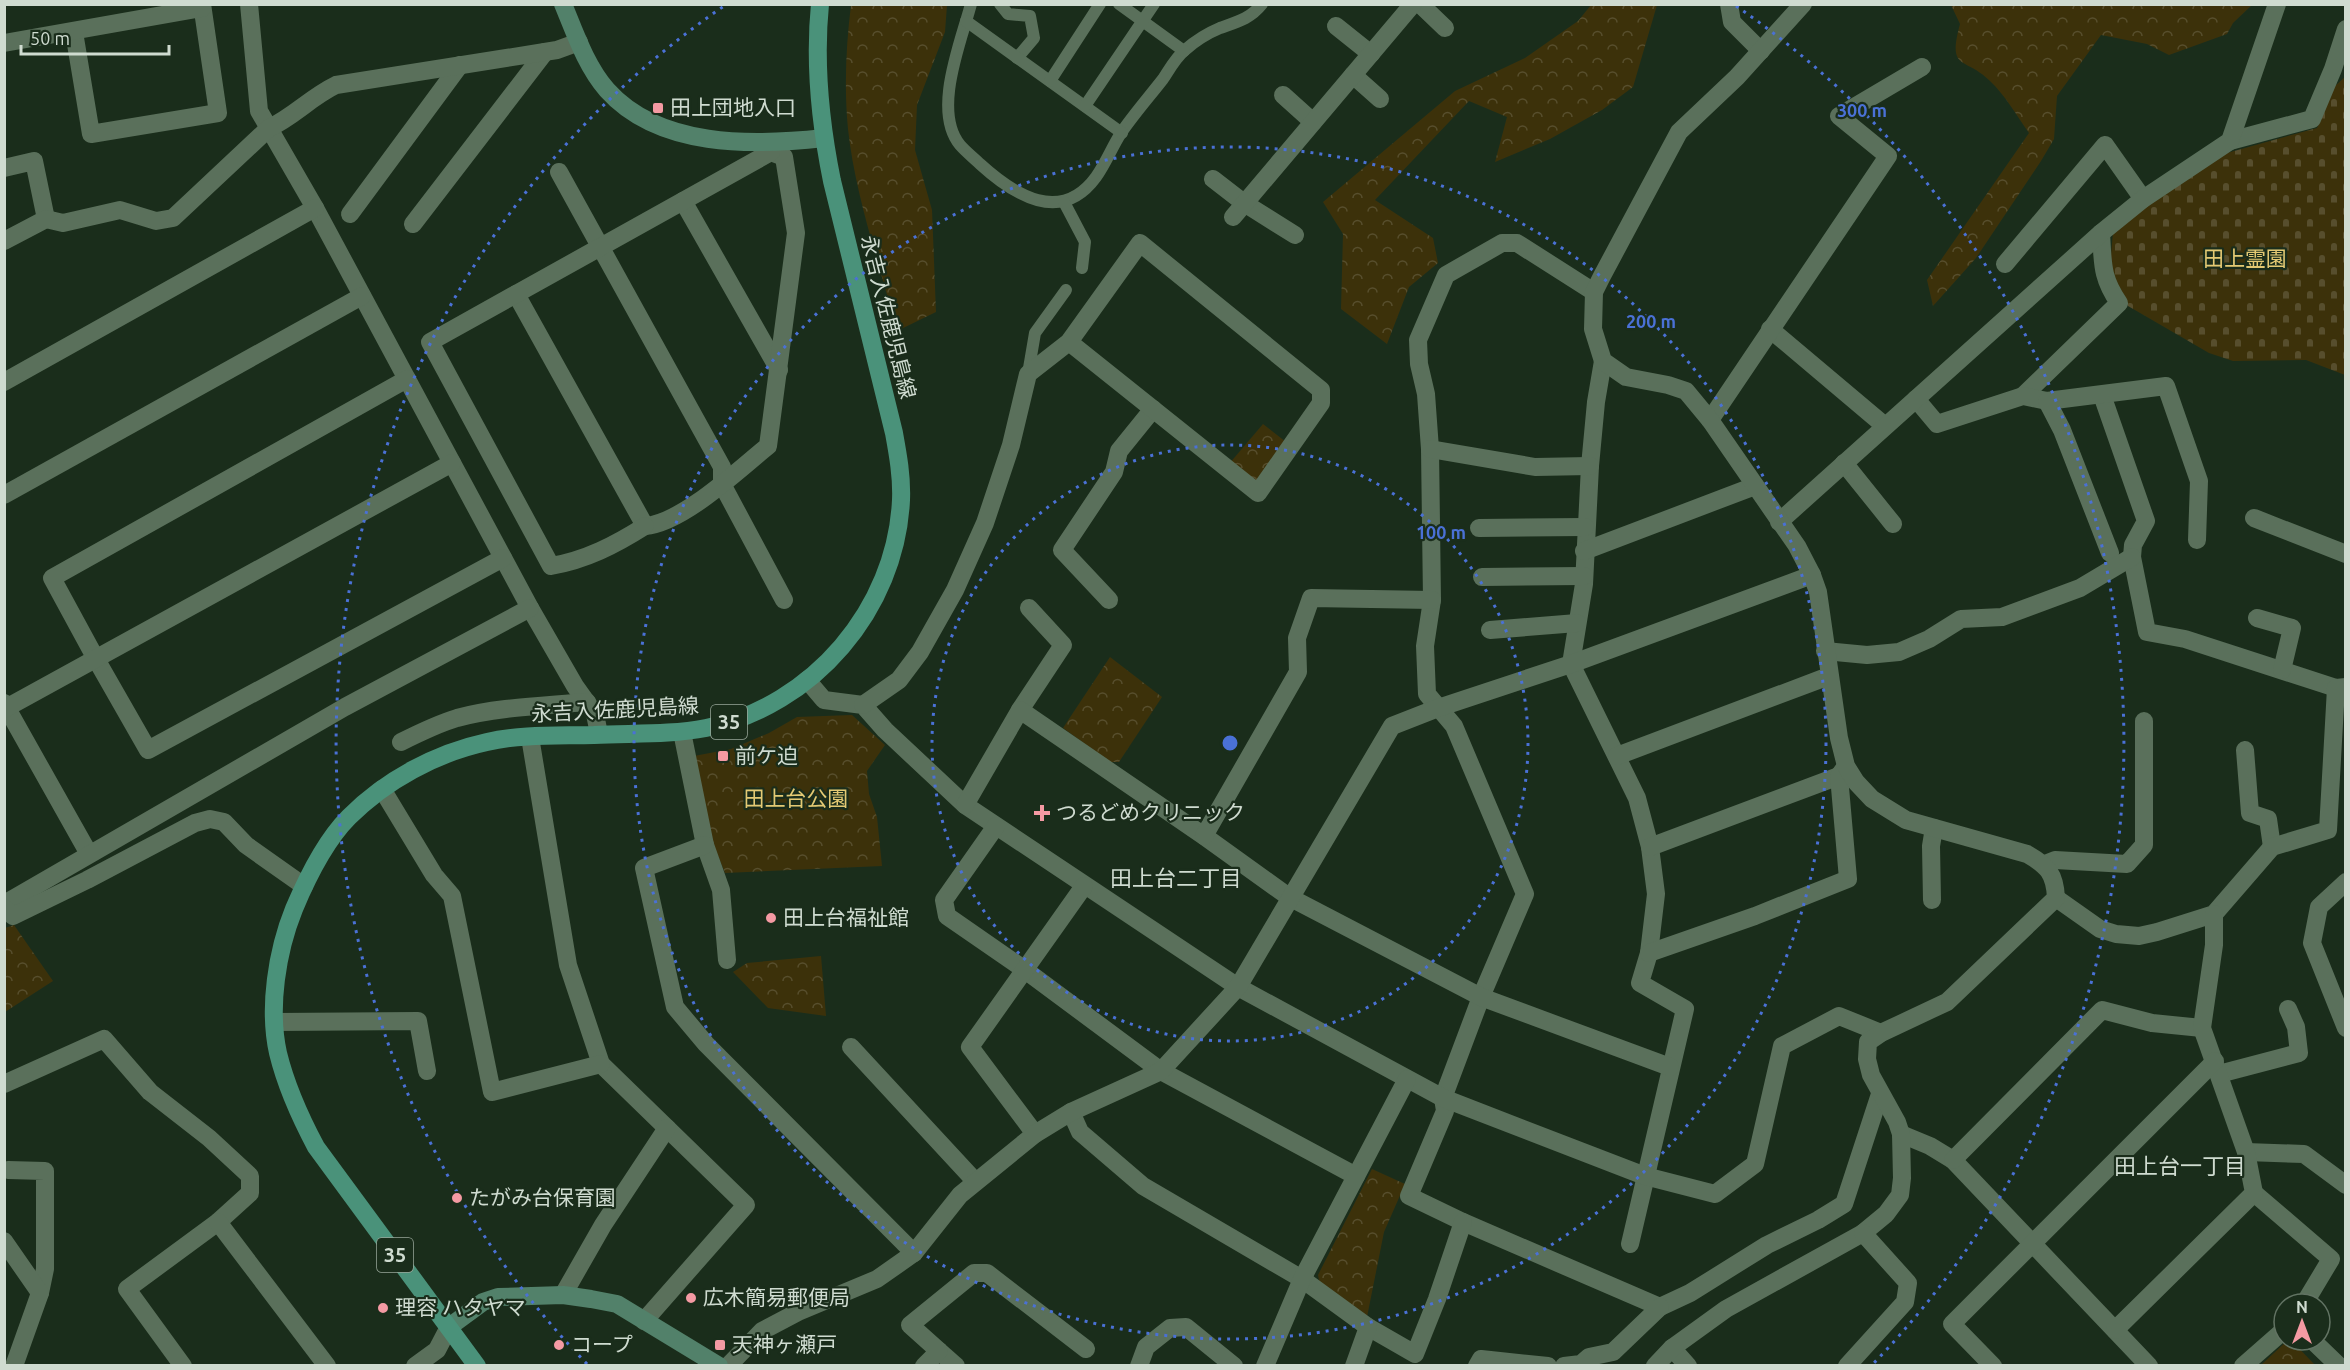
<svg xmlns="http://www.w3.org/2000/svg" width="2350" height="1370" viewBox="0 0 2350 1370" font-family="Ubuntu,'Noto Sans JP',sans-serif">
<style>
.forest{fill:url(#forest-crowns)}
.cemetery{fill:url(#cemetery-stones)}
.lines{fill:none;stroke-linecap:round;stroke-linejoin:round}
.lane{stroke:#5a705b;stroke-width:12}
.street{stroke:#5a705b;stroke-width:18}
.secondary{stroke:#52816a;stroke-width:18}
.primary{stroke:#4a927a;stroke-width:18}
.ring{fill:none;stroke:#4a71d6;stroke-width:3;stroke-dasharray:3 6}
.poi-dot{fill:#f49aa3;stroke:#1a2d1b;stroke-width:2}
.labels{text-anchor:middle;stroke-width:4.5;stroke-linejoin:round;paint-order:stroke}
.shield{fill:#1a2d1b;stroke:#99a79a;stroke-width:1.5}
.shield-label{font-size:20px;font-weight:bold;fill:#cfdbd0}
.poi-label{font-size:21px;fill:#cfdbd0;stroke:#1a2d1b;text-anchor:start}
.park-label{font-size:21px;fill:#e3c973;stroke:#1a2d1b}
.street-label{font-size:21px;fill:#cfdbd0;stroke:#1a2d1b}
.neighbourhood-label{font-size:22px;fill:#cfdbd0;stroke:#1a2d1b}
.centre{fill:#4a71d6;stroke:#1a2d1b;stroke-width:3}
.ring-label{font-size:18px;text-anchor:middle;font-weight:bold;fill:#4a71d6;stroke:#1a2d1b;stroke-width:4.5;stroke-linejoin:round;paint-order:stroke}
</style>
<defs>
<pattern id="forest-crowns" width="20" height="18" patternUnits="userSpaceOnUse" patternTransform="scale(1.5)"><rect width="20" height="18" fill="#3c310a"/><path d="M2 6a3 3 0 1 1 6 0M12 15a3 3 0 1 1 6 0" fill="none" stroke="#574e2d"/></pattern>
<pattern id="cemetery-stones" width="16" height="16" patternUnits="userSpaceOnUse" patternTransform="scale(1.5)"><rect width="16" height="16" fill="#3c310a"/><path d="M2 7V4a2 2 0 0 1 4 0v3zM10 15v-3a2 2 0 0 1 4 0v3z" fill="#574e2d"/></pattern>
</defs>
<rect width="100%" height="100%" fill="#1a2d1b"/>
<g class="forest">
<path d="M851,5H947L945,32L917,105L915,150L932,210L936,312L897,331C880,266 855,195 848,129C844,88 846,45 851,5Z"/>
<path d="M1591,5H1657L1633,87L1602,110L1550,139L1495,162L1507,117L1469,101L1375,200L1433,238L1438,263L1409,287L1387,344L1341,309L1343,234L1323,202L1455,91L1525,58L1578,21Z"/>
<path d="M1951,5H2252L2233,23L2227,34L2169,55L2147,44L2101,35L2057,96L2054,139L2041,161L1976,258L1933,306L1927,280L2029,133C2017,116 2005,95 1990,81C1965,56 1947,72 1960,24Z"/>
<path d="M1263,424L1286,442L1261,481L1252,482L1229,464Z"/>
<path d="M1110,657L1162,697L1119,762H1110L1063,728Z"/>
<path d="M852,715L885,745L867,771L869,794L877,817L882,866L725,873L714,846L694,756L731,749L769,733L797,717Z"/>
<path d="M14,925L53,981L5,1012V928Z"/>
<path d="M821,956L826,1016L768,1008L733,972L747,963Z"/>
<path d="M1372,1169L1405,1184L1384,1232L1367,1317L1320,1285L1318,1275Z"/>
<path d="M2288,1340H2291L2315,1365H2261Z"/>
</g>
<path class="cemetery" d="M2345,77V375L2306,360L2233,361L2209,353L2128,306L2113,290L2109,278L2113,232L2135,210L2227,153L2317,128L2335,86Z"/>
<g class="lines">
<g class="lane">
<path d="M971,4C961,42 932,111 960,145C966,152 974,158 980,164C1014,195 1061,225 1096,177C1106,163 1112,147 1121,133C1134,114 1149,97 1163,79C1169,70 1176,57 1185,50C1194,42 1208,33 1220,28C1237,22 1250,19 1262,4"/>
<path d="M1000,4L1008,14L1030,16L1034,38L1017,58"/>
<path d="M1119,4L1184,51"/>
<path d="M966,21L1122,133"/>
<path d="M1050,81L1100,4"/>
<path d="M1085,106L1154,4"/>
<path d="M1064,202L1085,242L1082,268"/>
<path d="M1028,374L1035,333L1066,290"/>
</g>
<g class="street">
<path d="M249,4L259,111L315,208L530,608L575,686L595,714L599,734"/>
<path d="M1420,4L1445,28"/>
<path d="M1729,4L1732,22L1761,51"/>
<path d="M1336,26L1371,54"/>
<path d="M74,32L91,134L218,113L202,4"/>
<path d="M4,43L202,8"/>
<path d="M1353,75L1380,99"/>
<path d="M1283,95L1313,122"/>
<path d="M2230,141L2312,119L2333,69L2346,29"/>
<path d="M4,168L34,161L46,219"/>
<path d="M559,172L722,467V484L784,600"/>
<path d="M1213,179L1244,203L1295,235"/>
<path d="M683,201L779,370"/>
<path d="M350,214L460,65"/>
<path d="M1233,217L1413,4"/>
<path d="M413,224L545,52"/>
<path d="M4,241L46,219L63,223L120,210L156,221L173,218L269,128C293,117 311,97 336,85L557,50L579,42"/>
<path d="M2005,264L2105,145L2143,199"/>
<path d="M1594,292L1517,243H1502L1446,275L1418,340L1419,364L1426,394L1430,449L1432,600L1425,646L1427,694L1454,726L1525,894L1481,997L1443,1098L1445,1111L1409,1196L1463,1222L1660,1307L1690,1293L1767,1245L1818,1220L1844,1204L1880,1094"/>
<path d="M516,294L645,526C683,523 738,470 768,446L796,233L784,157L771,152"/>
<path d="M1770,329L1885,426"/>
<path d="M1603,361L1596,402L1590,466L1584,584L1571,664L1637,798L1650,847L1656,894L1649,953L1640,983L1685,1009L1630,1244"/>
<path d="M407,379L52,578L96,659L148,750L503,558"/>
<path d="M4,382L315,208"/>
<path d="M2102,395L2146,521L2133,545L2132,557L2147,632L2185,639L2336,688L2346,687"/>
<path d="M2023,396L2119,303C2101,277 2103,263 2101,233"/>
<path d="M1916,399L1937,424L2023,396L2047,401L2166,386L2199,481L2197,540"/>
<path d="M2047,401L2062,430L2110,553"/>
<path d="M1710,420L1888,156L1839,116L1922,67"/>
<path d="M1430,449L1535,467L1590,466"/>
<path d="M1844,463L1893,524"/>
<path d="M4,495L362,296"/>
<path d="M2254,518L2346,554"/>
<path d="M1779,522L2101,233L2143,199L2230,141L2277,4"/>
<path d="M645,526C615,545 586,560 551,566L430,342L771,152L769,142"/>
<path d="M1479,528L1585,527"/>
<path d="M1584,551L1755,486"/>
<path d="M1482,577L1584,576"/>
<path d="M1109,600L1062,550L1114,472L1119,451L1153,409"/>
<path d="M2257,618L2292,628L2282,670"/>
<path d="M1490,630L1577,623"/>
<path d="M1825,651L1867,655L1899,652L1929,639L1961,619L2002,617L2080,588L2132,557"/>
<path d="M807,680L824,700L863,705L885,730L965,805L1238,987L1443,1098L1645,1176L1715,1194L1755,1164L1782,1046L1839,1016L1881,1033"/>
<path d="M4,703L89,854"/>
<path d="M863,705L899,680L920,652L955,590L985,523L1011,445L1028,374L1069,342L1140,243L1321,390V403L1258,493L1069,342"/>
<path d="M4,709L452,463"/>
<path d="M1020,710L1063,645L1029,608"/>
<path d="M682,732L705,845L721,890L727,960"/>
<path d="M530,737L568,965L601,1064L746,1205L644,1321"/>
<path d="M401,742C419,733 437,724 457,718C498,707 544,706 587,702"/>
<path d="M2245,750L2250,813L2268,819L2272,847"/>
<path d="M1617,756L1829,676"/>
<path d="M382,789L434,875L452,896L492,1092L601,1064"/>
<path d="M965,805L1020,710L1204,836L1289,897L1481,997L1670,1067"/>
<path d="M996,826L944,900L947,916L1025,970L1161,1071L1356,1176"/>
<path d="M1204,836L1298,672L1297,638L1311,598L1432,600"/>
<path d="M705,845L644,868L675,1007L706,1044L914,1253"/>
<path d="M1650,847L1839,776"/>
<path d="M2045,864L2055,860L2127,864L2144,845V721"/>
<path d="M2346,882L2319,907L2312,943L2346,1028"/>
<path d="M2056,898L2100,929L2116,934L2139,936L2157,932L2214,914L2272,847L2328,830L2336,688"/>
<path d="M1932,900L1931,846L1934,828"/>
<path d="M4,904L345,707L530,608"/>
<path d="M4,908L13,916L87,880L195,823L210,819L224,822L246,845L304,886"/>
<path d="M1649,953L1755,916L1848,879L1839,776L1846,766"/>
<path d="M275,1022L418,1021L427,1071"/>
<path d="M851,1047L975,1181"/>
<path d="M2219,1074L2299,1053L2296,1027L2288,1009"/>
<path d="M4,1084L104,1039L150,1092L209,1138L250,1176V1193L218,1222L127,1289L183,1366"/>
<path d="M1071,1112L1080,1132L1143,1186L1302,1279L1368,1327L1415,1354L1437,1299L1463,1222"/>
<path d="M1035,1134L970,1047L1084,886"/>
<path d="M1901,1134L1930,1146L1953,1160L2149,1366"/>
<path d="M2246,1152L2304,1154L2346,1185"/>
<path d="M1953,1160L2102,1010L2152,1023L2202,1028"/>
<path d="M8,1170L45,1171V1269L40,1293"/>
<path d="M2254,1193L2331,1259L2304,1304"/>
<path d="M218,1222L327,1366"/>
<path d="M4,1241L40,1293L14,1366"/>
<path d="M563,1295L603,1225L667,1128"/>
<path d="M2115,1330L2254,1193L2246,1152L2202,1028L2214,945V914"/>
<path d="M2312,1340L2339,1366"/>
<path d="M1672,1348L1688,1366"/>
<path d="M939,1351L956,1366"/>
<path d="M415,1366L437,1350L449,1327"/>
<path d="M728,1366L762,1331L798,1312L877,1279L914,1253L960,1195L1035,1134L1071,1112L1161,1071L1238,987L1392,726L1438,708L1571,664L1812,575"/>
<path d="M924,1366L939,1351L910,1325L974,1273H987L1086,1349"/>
<path d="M1139,1366L1146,1347L1170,1328L1186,1327L1234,1366"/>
<path d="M1265,1366L1302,1279L1407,1079"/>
<path d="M1354,1366L1368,1327"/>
<path d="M1477,1366L1481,1359L1548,1366"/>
<path d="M1564,1366L1581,1364L1589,1357L1613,1352L1660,1307"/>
<path d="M1655,1366L1672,1348L1726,1309L1863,1233L1886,1214L1900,1195L1902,1178L1901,1134L1897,1122L1871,1075L1867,1059L1868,1042L1881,1033L1947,1002L2056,898C2055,874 2048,866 2027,854L1906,820L1872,799L1856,782L1846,766L1839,738L1818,592L1812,575L1797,546L1710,420L1686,391L1668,385L1626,377L1603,361L1593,329L1594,292L1602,276L1679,132L1737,77L1803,4"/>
<path d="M1847,1366L1905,1302L1908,1283L1863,1233"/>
<path d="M1993,1366L1952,1324L2215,1061"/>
<path d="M2243,1366L2284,1330"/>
</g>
<g class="secondary">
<path d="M563,4C575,33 586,66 607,90C659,148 752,146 824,138"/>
<path d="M449,1327L483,1302L498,1297L563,1295L591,1299L617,1304L719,1366"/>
</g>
<path class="primary" d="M477,1366L316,1147C300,1117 286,1086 278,1053C268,1008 277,951 294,909C307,878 326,840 349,817C386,780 436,753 487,742C521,734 559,736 594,735C631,733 670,735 706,728C813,706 896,609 901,500C902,477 898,455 894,433L832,181C820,122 814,64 820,4"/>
</g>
<g class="ring">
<circle cx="1230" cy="743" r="298"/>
<circle cx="1230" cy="743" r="596"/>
<path d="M587 1364A894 894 0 0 1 724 6M1736 6A894 894 0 0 1 1873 1364"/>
</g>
<g class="poi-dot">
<rect x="652" y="102" width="12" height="12" rx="3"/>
<rect x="717" y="750" width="12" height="12" rx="3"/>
<path d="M1039 804h6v6h6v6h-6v6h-6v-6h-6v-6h6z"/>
<circle cx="771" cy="918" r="6"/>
<circle cx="457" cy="1198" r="6"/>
<circle cx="691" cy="1298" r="6"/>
<circle cx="383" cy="1308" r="6"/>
<circle cx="559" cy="1345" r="6"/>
<rect x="714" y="1339" width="12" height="12" rx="3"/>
</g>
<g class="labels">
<g class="shield">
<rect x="711" y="705" width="36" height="34" rx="4.5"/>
<rect x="377" y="1238" width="36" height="34" rx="4.5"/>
</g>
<g class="shield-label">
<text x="729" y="729">35</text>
<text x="395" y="1262">35</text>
</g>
<g class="poi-label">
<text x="670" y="115">田上団地入口</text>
<text x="735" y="763">前ケ迫</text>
<text x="1056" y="820">つるどめクリニック</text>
<text x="783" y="925">田上台福祉館</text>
<text x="469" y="1205">たがみ台保育園</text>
<text x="703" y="1305">広木簡易郵便局</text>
<text x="395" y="1315">理容 ハタヤマ</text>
<text x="571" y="1352">コープ</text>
<text x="732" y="1352">天神ヶ瀬戸</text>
</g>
<g class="park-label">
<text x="2245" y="266">田上霊園</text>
<text x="796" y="806">田上台公園</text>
</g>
<g class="street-label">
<text transform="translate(888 317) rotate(76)" y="7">永吉入佐鹿児島線</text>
<text transform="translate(615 710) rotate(-3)" y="7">永吉入佐鹿児島線</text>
</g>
<g class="neighbourhood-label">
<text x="1176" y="886">田上台二丁目</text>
<text x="2180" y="1174">田上台一丁目</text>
</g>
</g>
<circle cx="1230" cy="743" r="9" class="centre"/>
<g class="ring-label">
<text x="1862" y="117">300 m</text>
<text x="1651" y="328">200 m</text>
<text x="1441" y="539">100 m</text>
</g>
<rect width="2350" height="1370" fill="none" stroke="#cfdbd0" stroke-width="12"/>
<g transform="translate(2302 1322)"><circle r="28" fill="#1a2d1b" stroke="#627363" stroke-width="1.5"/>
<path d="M0-4.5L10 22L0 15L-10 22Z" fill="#f49aa3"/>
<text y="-9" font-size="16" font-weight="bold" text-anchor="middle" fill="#cfdbd0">N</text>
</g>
<path d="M21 45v9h148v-9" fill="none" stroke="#cfdbd0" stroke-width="3"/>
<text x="30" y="45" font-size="18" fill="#cfdbd0" stroke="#1a2d1b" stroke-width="4.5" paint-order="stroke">50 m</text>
</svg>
